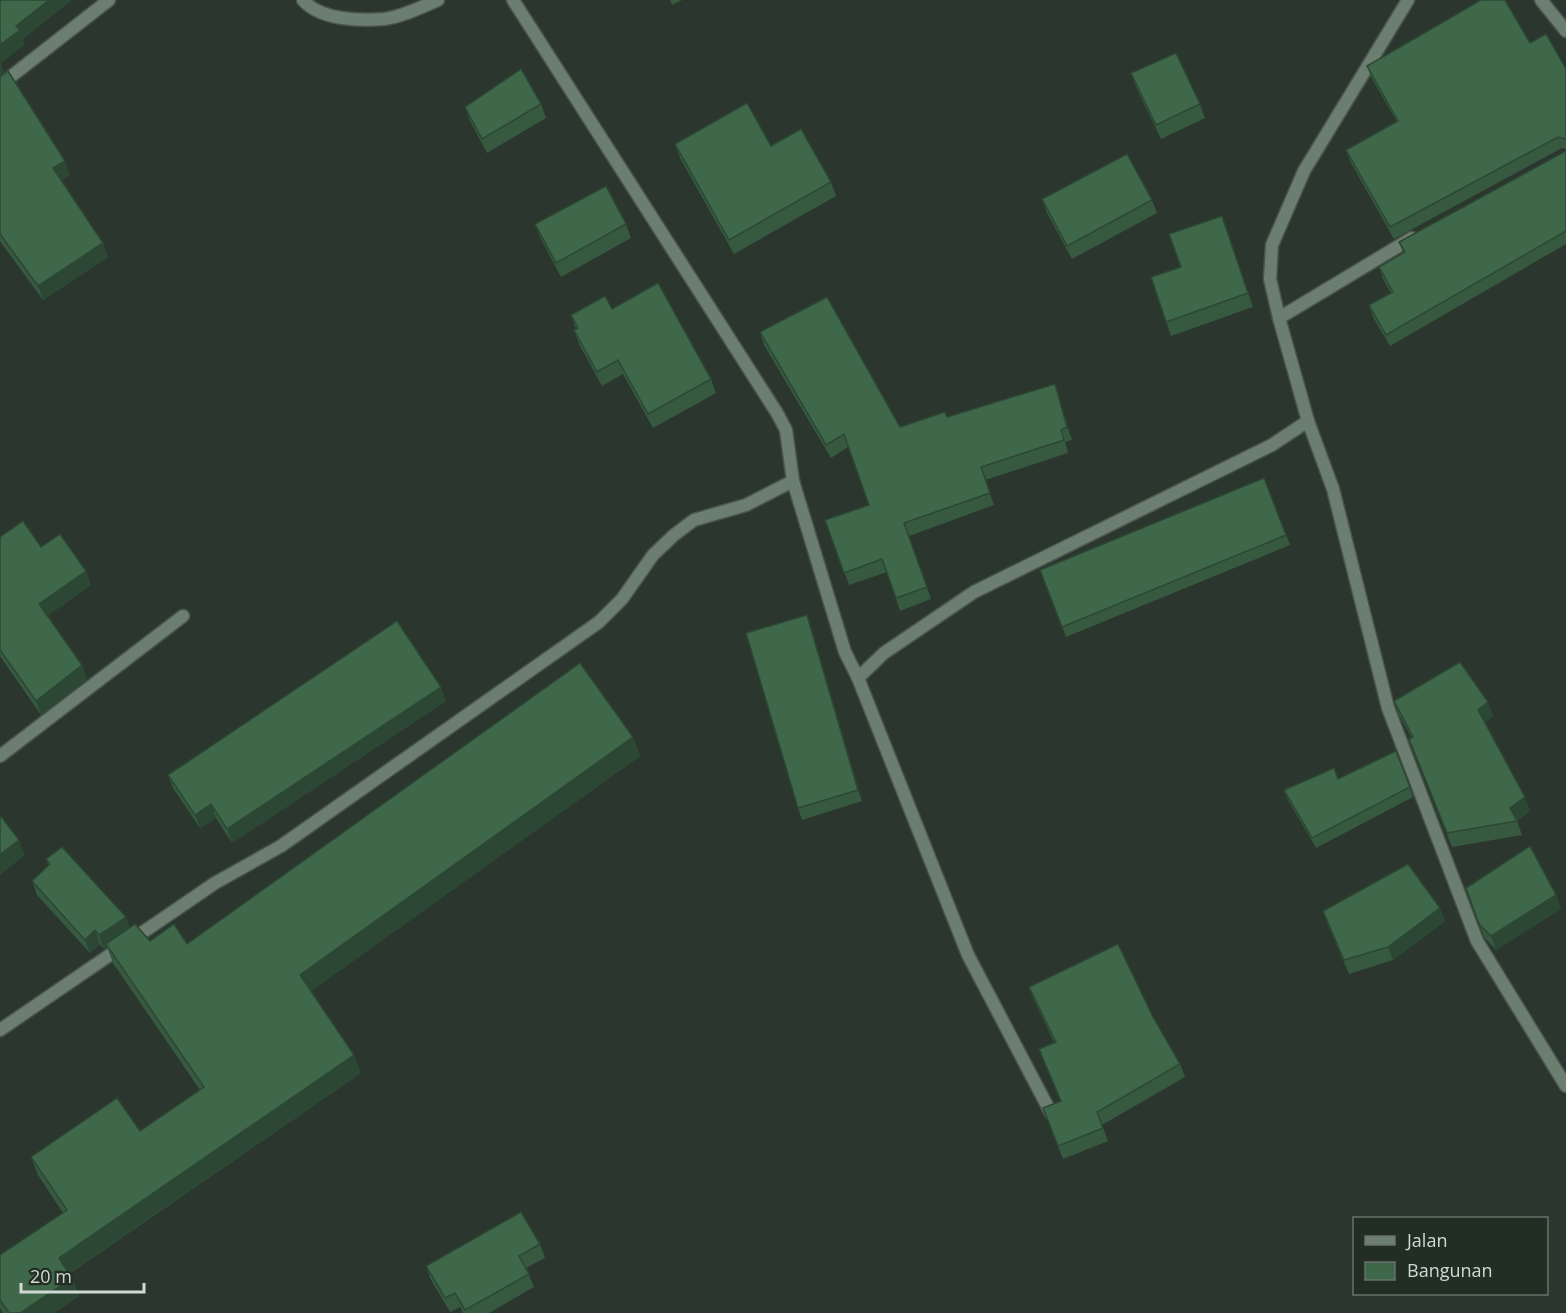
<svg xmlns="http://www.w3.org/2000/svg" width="1566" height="1313" viewBox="0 0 1566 1313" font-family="'Open Sans',sans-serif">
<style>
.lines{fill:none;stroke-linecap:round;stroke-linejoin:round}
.minor-casing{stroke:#49544c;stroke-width:15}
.tertiary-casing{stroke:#49544c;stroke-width:15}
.minor{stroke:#6c7e70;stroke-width:12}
.tertiary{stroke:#6c7e70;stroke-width:12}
.wall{fill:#365940}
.shaded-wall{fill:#2c4834}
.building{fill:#3f674a;stroke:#2c4834;stroke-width:1.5}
</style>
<rect width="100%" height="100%" fill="#2b372e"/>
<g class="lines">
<defs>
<g id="minor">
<path d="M303,0C320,20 359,21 384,19C401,17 422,7 438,0"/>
<path d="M513,0L777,413L786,430L793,481"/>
<path d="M1541,0L1566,31"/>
<path d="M0,85L109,0"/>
<path d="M1279,318L1270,279L1272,245L1304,171L1408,0"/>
<path d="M1308,421L1333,489L1388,708L1477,941L1566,1086"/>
<path d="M858,678L968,955L1051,1113"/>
<path d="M0,756L183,616"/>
</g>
<path id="tertiary" d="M0,1030L215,883L281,846L599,622L622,599L653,555L674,535L694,520L746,505L793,481L845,652L858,678L884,653L974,592L1272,445L1308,421L1279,318L1412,238"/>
</defs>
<use href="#minor" class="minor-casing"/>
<use href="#tertiary" class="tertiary-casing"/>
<use href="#minor" class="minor"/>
<use href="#tertiary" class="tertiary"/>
</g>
<g class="wall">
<path d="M670,0H682L672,5Z"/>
<path d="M1530,43L1566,69V149L1562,148L1394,239L1350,161L1346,150L1397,122L1371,77L1367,66Z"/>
<path d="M1131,73L1200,104L1205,118L1161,139L1136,87Z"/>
<path d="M0,77L70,175L61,181L103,243L108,257L43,300L0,241Z"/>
<path d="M541,104L546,118L487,153L470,121L465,107Z"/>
<path d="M675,144L771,146L831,182L836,196L734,254L680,158Z"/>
<path d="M1566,151V244L1390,346L1373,317L1369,305L1391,293L1383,279L1379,267L1403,253L1399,242Z"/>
<path d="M1042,199L1152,200L1157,213L1072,259L1047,213Z"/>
<path d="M1222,216L1253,307L1171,336L1151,277L1181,267Z"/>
<path d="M535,224H626L631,238L561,277L540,237Z"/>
<path d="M612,309L711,379L716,393L653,428L623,374L602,386L579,344L574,330L576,329L571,315Z"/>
<path d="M760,332L900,427L947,417L1059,397L1072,440L1065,442L1068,453L985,480L994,505L909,536L931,599L900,611L887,572L849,585L825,520L869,505L848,447L831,458L764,345Z"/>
<path d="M1264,478L1290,545L1066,637L1040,570Z"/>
<path d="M0,537L41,547L91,585L47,616L82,665L87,679L41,715L0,656Z"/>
<path d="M807,615L862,801L802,820L798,808Z"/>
<path d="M446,701L232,843L216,818L200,828L173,788L168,775Z"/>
<path d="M1394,701L1488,702L1493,716L1485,722L1530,811L1517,821L1522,835L1452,847L1414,753L1409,739L1412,738L1399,715Z"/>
<path d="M633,737L640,756L311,991L361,1073L69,1274L79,1296L54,1313H3L0,1308V1255L63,1213L38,1175L31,1157L140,1131L200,1090L113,963L107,947L104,949L100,944L90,953L37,895L32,881L49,866L46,859L130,928L150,941L187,944Z"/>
<path d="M1396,751L1413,797L1316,848L1288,800L1284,790L1338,779Z"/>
<path d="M1466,888L1556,895L1561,909L1496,950L1484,937Z"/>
<path d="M1323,911L1445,921L1393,960L1349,974L1328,925Z"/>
<path d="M1029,987L1153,1017L1180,1064L1185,1077L1102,1125L1108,1141L1063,1159L1043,1108L1061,1102L1039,1049L1054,1042L1034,1000Z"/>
<path d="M540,1244L545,1258L526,1268L534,1287L489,1313H463L460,1307L450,1312L431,1280L426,1266Z"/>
</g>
<g class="shaded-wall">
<path d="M49,0H72L23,39L25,45L1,63L4,72L0,75V45L16,26Z"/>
<path d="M65,161L70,175L58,183L53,168Z"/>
<path d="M103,243L108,257L43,300L38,286Z"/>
<path d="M1055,384L1059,397L1072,440L1067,427Z"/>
<path d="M86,571L91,585L44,618L39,604Z"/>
<path d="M807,615L811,627L862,801L858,790Z"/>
<path d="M82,665L87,679L41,715L36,701Z"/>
<path d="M441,687L446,701L232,843L227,829Z"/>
<path d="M1488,702L1493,716L1483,724L1478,710Z"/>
<path d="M633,737L640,756L307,994L300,975Z"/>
<path d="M1525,797L1530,811L1515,822L1510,808Z"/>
<path d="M211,804L216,818L200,828L195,815Z"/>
<path d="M19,840L25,855L0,875V855Z"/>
<path d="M1556,895L1561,909L1496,950L1491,936Z"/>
<path d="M1440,908L1445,921L1393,960L1388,947Z"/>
<path d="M126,917L131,930L106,944L107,947L104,949L99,935Z"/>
<path d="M95,930L100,944L90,953L85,940Z"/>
<path d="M354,1055L361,1073L65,1276L59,1258Z"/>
<path d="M72,1278L79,1296L54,1313H20Z"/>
</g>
<g class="building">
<path d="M0,0H49L16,26L20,30L0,45Z"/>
<path d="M1481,0H1505L1530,43L1546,34L1566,69V139L1558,137L1390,227L1346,150L1398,121L1367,66Z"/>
<path d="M1176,53L1200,104L1156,125L1131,73Z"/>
<path d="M521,69L541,104L482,139L465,107Z"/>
<path d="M8,71L65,161L53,168L103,243L38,286L0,234V77Z"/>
<path d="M747,103L771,146L801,129L831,182L729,240L675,144Z"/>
<path d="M1566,151V231L1386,335L1369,305L1393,292L1379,267L1405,252L1399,242Z"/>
<path d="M1127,154L1152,200L1067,246L1042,199Z"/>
<path d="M606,186L626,224L556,263L535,224Z"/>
<path d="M1222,216L1248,293L1166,322L1151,277L1181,267L1169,234Z"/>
<path d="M658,283L711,379L648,414L618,360L597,372L574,330L578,328L571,315L605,296L612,309Z"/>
<path d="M827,297L900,427L945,412L947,417L1055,384L1067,427L1061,430L1064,440L981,467L990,493L904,523L927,587L896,598L882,559L844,573L825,520L869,505L844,434L826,445L760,332Z"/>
<path d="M1264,478L1286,535L1062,627L1040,570Z"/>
<path d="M23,521L41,547L60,534L86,571L39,604L82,665L36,701L0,650V537Z"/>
<path d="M807,615L858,790L798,808L746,633Z"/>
<path d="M397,621L441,687L227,829L211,804L195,815L168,775Z"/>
<path d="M1460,662L1488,702L1478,710L1525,797L1510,808L1517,821L1447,833L1409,739L1413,737L1394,701Z"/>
<path d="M580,663L633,737L300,975L354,1055L59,1258L72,1278L20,1313H9L0,1300V1255L67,1210L31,1157L117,1098L140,1131L204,1087L106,944L135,924L150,941L174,924L187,944Z"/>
<path d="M1396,751L1410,787L1312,838L1284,790L1334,768L1338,779Z"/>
<path d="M0,815L19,840L0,855Z"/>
<path d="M1530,846L1556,895L1491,936L1479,924L1466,888Z"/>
<path d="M62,847L126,917L99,935L95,930L85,940L32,881L50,864L46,859Z"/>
<path d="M1408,864L1440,908L1388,947L1344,960L1323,911Z"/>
<path d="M1118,944L1153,1017L1180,1064L1097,1112L1103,1128L1058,1146L1043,1108L1061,1101L1039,1049L1056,1042L1029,987Z"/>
<path d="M521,1212L540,1244L519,1256L529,1274L465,1310L455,1293L445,1298L426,1266Z"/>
</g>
<rect x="1353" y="1217" width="195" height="78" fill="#222d24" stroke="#68726a" stroke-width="1.5"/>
<rect x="1365" y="1236" width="30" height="9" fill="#6c7e70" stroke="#68726a" stroke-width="1.5"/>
<text x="1407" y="1247" font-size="18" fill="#d1d9d3">Jalan</text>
<rect x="1365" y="1262" width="30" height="18" fill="#3f674a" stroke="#68726a" stroke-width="1.5"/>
<text x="1407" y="1277" font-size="18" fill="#d1d9d3">Bangunan</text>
<path d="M21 1283v9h123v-9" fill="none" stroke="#d1d9d3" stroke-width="3"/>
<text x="30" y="1283" font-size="18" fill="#d1d9d3" stroke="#222d24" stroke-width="4.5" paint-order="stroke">20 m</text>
</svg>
